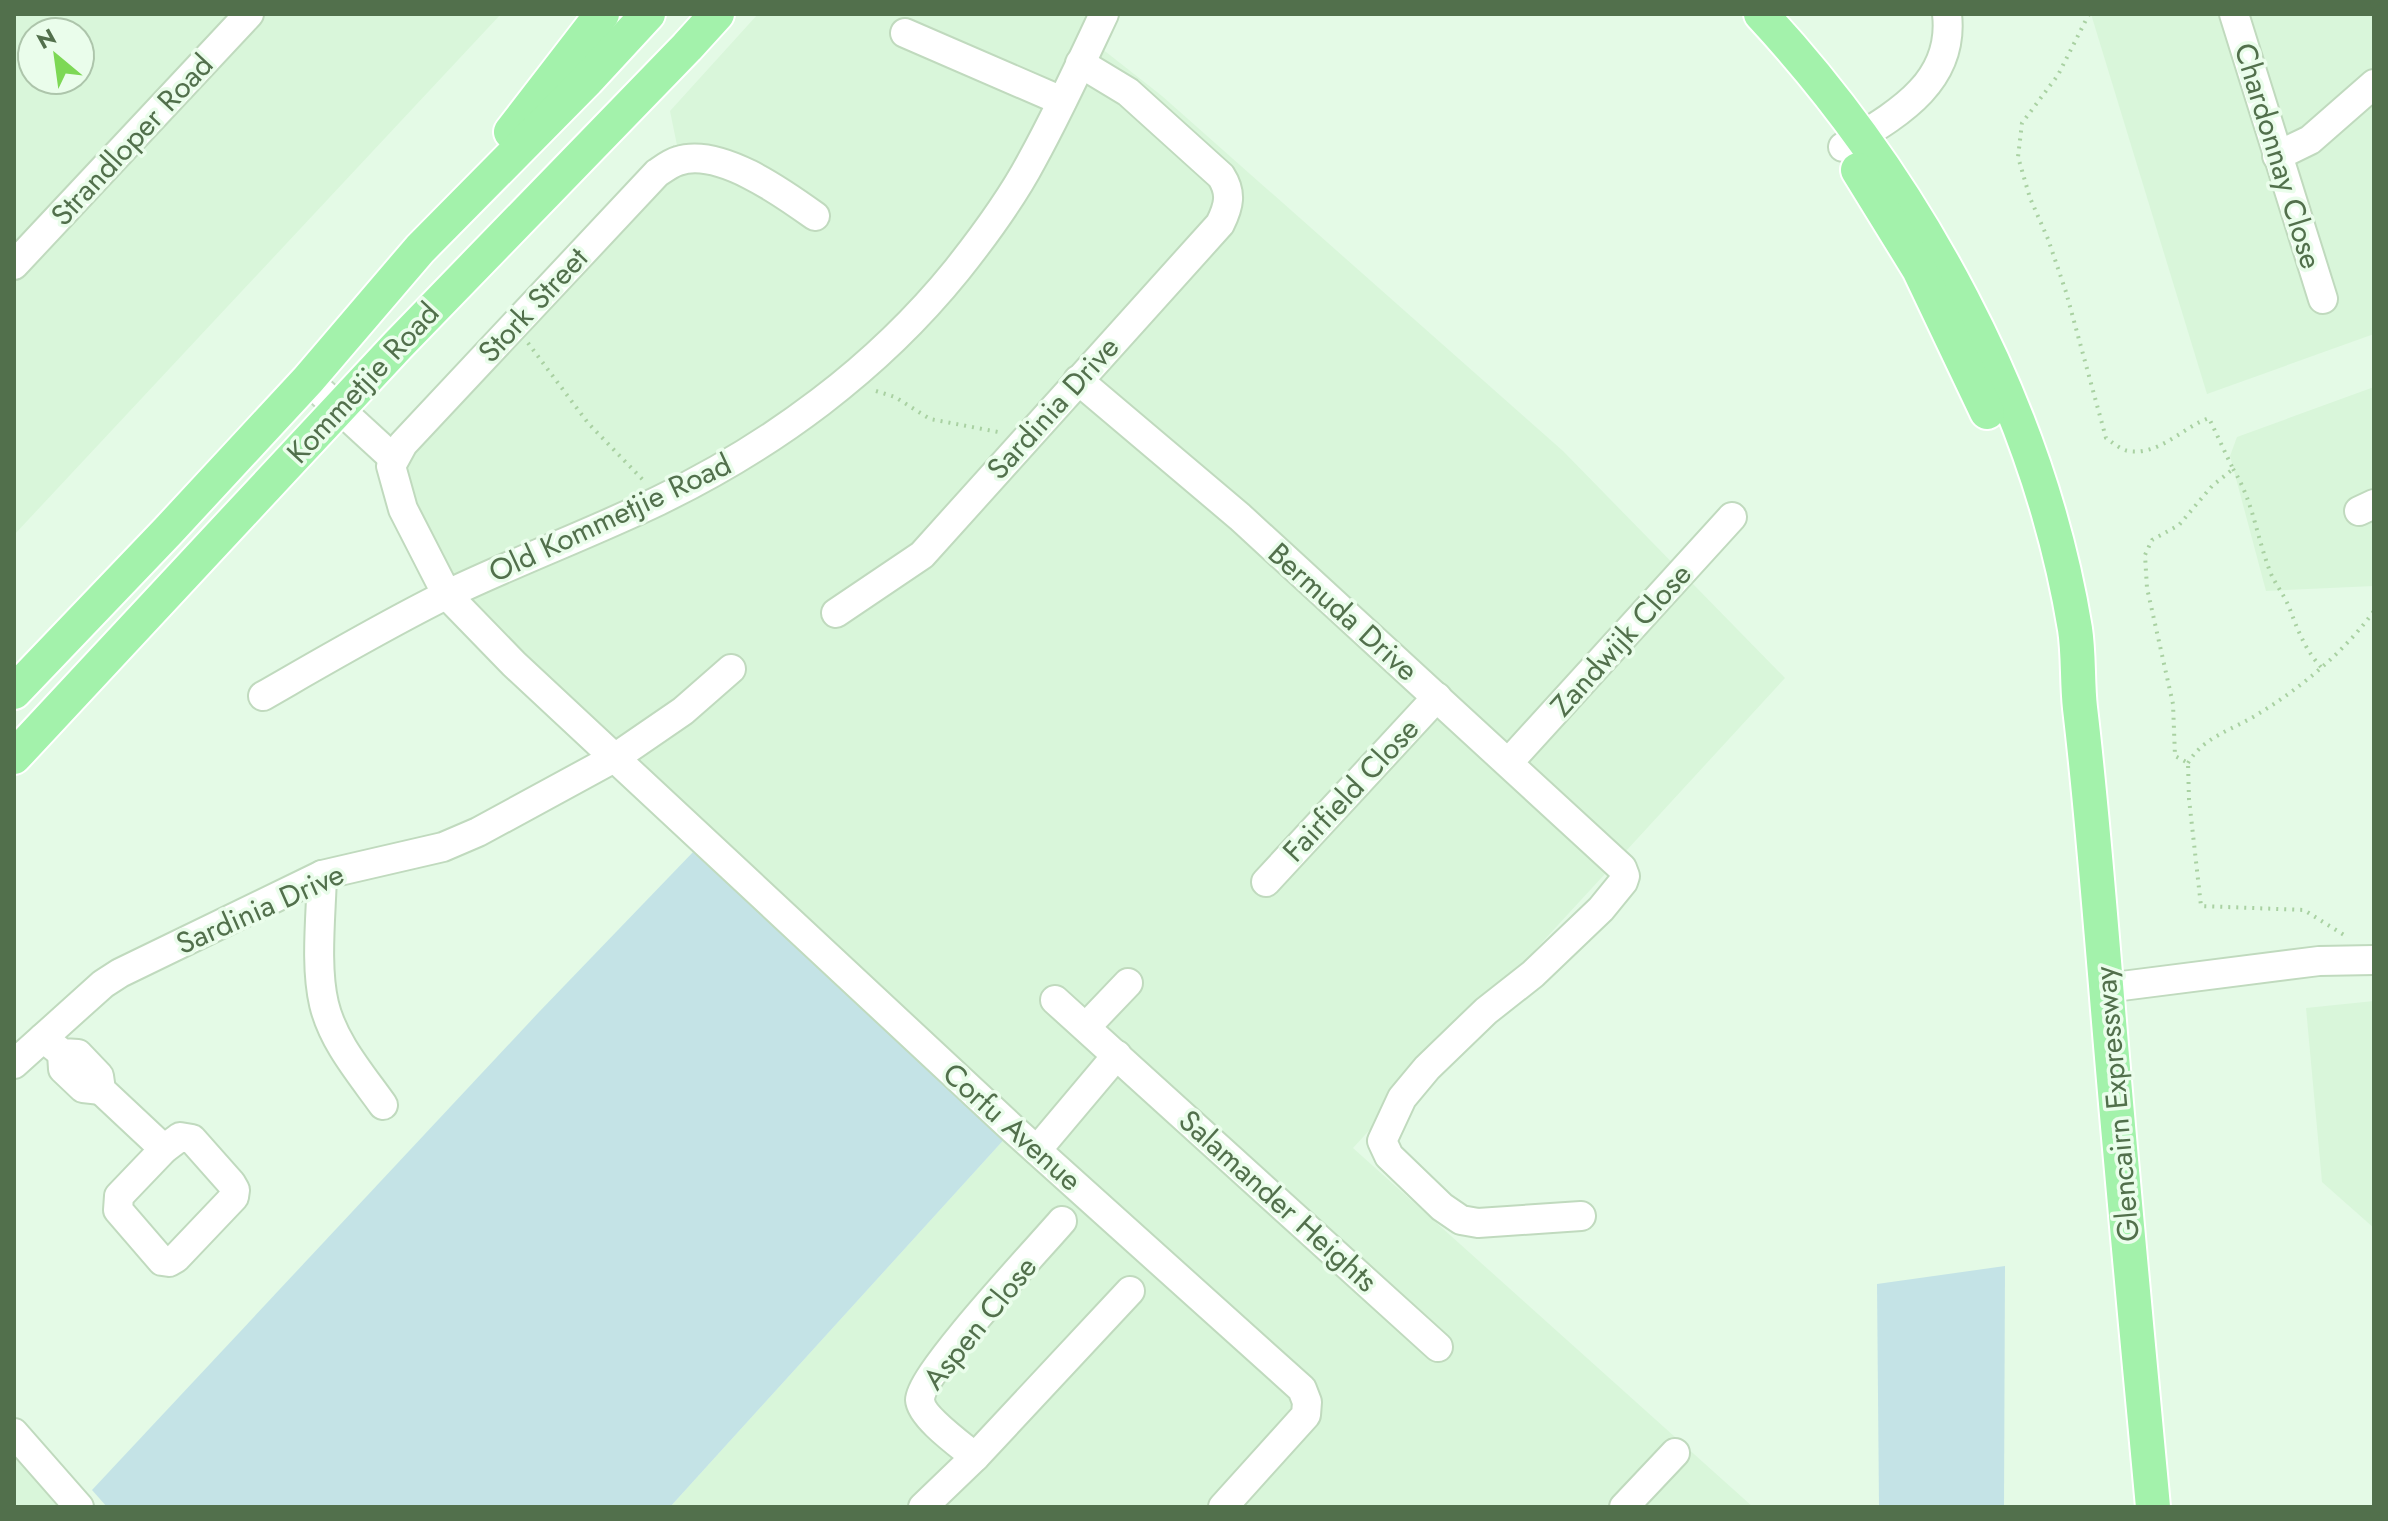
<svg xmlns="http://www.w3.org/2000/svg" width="2388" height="1521" viewBox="0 0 2388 1521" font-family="Jost,sans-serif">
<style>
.residential{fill:#d9f6da;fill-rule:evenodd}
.green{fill:#c4e3e6}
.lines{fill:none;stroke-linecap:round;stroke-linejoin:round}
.minor-casing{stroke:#c0dabe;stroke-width:32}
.major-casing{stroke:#fff;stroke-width:38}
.path{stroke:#a9d1a2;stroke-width:4;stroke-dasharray:2 6;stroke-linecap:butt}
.minor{stroke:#fff;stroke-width:28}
.major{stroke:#a3f2ab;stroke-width:34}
.labels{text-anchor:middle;stroke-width:7;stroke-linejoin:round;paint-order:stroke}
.street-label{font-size:30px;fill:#52704c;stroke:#eafdeb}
</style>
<rect width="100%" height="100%" fill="#e4fae6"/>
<g class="residential">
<path d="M14,14H501L14,535ZM32,32H80V80H32Z"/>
<path d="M758,14H1104L1092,41L1162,96L1563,451L1785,678L1353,1148L1753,1507H670L1009,1134L447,595L394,459L680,160L670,111Z"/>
<path d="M2091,14H2374V334L2207,394Z"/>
<path d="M2374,387V586L2266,591L2230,456L2237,437Z"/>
<path d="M2374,1001V1228L2322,1182L2306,1008Z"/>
<path d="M14,1433L79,1507H14Z"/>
</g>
<g class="green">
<path d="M695,850L1009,1134L670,1507H107L92,1490L539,1012Z"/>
<path d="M2005,1266L2004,1507H1879L1877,1284Z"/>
</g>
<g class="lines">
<defs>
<g id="minor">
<path d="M2234,14L2323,299"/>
<path d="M905,33L1062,101"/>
<path d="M1843,147C1894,116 1955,84 1947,14"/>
<path d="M2277,156L2310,140L2374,84"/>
<path d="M815,216C783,193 719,147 678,161C671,163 663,169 657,173L403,444L391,466L403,509L447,595L514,664L1013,1129L1302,1389L1307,1402L1306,1415L1223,1507"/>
<path d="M14,265L249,14"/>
<path d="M308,380L394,459"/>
<path d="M1078,380L1240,517L1622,868L1625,876L1623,882L1601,909L1533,974L1486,1011L1427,1068L1402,1098L1382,1141L1389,1156L1442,1207L1461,1220L1478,1223L1581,1216"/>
<path d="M2359,511L2374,504"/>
<path d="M836,613L922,555L1220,224C1229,206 1232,193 1221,176L1128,92L1080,63"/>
<path d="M263,696C324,661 385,625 448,594C517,561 589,534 658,501C772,446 877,369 957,270C984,236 1012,198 1032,160C1058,113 1081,63 1104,14"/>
<path d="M1509,762L1732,517"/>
<path d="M322,875C321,915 315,966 324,1004C333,1042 361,1074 383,1105"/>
<path d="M1266,882L1437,697"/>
<path d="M2106,988L2319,961L2374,960"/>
<path d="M1055,1000L1438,1347"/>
<path d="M1086,1027L1128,983"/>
<path d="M43,1038L62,1053L78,1054L99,1076L101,1090L164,1149"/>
<path d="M62,1053L63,1069L83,1088L101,1090"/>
<path d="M14,1064L103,984L120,973L322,875L443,847L478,832L616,757L683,711L731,669"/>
<path d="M180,1137L192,1139L231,1183L235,1190L234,1197L176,1258L169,1262L162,1261L118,1210L119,1196L164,1149Z"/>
<path d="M1037,1150L1117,1055"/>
<path d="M14,1433L79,1507"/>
<path d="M975,1457C962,1446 921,1417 920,1400C920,1374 1039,1248 1062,1221"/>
<path d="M923,1507L975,1457L1130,1291"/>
<path d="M1624,1507L1675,1453"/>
</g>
<g id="major">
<path d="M1761,14C1915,180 2038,403 2075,629C2079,655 2077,681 2080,708C2091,800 2098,892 2106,985C2120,1159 2137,1333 2153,1507"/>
<path d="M511,132L602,14"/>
<path d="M1858,170L1919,269L1987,412"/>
<path d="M14,692L168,531L308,380L420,249L587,80L648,14"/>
<path d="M14,757L398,345L687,47L717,14"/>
</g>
</defs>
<use href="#minor" class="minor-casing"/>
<use href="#major" class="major-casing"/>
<g class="path">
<path d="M2089,14L2058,75L2022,123L2018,157L2030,198L2048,239L2066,292L2106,438C2112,442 2121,450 2128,451C2159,456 2183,427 2209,418L2233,469L2212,486L2179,525L2152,540L2145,555L2147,588L2173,704L2175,756L2188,763L2189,799L2201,906L2304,910L2344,935"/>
<path d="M528,343L588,423L643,480"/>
<path d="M876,391L895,397L930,419L998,432"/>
<path d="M2233,469C2253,500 2257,539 2271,574C2276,585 2284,595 2289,607C2297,628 2305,650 2321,667"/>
<path d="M2188,763C2204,736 2233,730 2258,714C2301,688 2344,652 2374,611"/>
</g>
<use href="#minor" class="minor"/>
<use href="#major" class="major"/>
</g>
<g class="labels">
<g class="street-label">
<text transform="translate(132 140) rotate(-47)" y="10">Strandloper Road</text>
<text transform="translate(2278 156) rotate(73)" y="10">Chardonnay Close</text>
<text transform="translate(533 305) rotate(-47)" y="10">Stork Street</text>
<text transform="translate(363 383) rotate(-47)" y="10">Kommetjie Road</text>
<text transform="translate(1053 408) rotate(-48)" y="10">Sardinia Drive</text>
<text transform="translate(610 518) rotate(-25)" y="10">Old Kommetjie Road</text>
<text transform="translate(1343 612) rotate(42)" y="10">Bermuda Drive</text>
<text transform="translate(1621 640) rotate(-48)" y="10">Zandwijk Close</text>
<text transform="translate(1351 790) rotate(-47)" y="10">Fairfield Close</text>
<text transform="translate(260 909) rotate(-24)" y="10">Sardinia Drive</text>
<text transform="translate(2117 1104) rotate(-95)" y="10">Glencairn Expressway</text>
<text transform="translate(1012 1127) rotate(42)" y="10">Corfu Avenue</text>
<text transform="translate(1278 1201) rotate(42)" y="10">Salamander Heights</text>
<text transform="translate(980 1323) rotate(-51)" y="10">Aspen Close</text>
</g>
</g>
<rect width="2388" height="1521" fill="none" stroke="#52704c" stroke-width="32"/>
<g transform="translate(56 56) rotate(331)"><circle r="38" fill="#eafdeb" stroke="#adc5ab" stroke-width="2"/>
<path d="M0-6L14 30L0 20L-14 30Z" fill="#7dd855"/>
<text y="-12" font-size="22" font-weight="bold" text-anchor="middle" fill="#52704c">N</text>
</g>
</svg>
